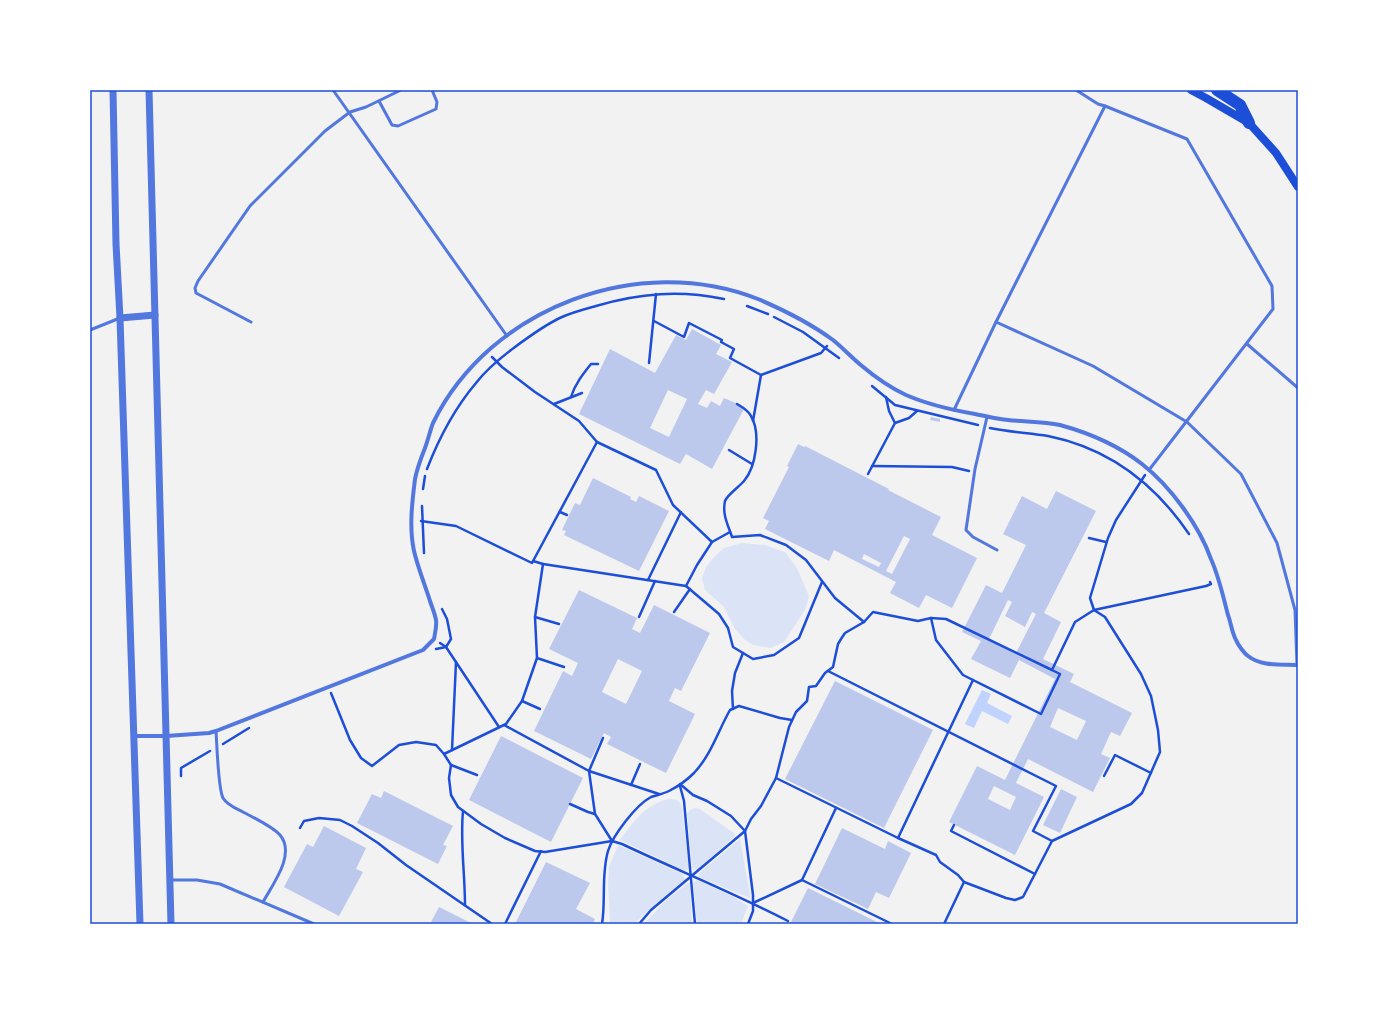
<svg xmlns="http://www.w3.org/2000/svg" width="1388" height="1014" viewBox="0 0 1388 1014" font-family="Bitter,serif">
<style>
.green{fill:#dbe4f7}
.water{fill:#bfd3fe}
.building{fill:#bdc9ec;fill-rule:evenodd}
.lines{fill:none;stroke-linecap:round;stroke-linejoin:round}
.path{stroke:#1d4ed8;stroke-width:2.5}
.service{stroke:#5277de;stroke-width:3}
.minor{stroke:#5277de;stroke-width:4}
.tertiary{stroke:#5277de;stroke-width:7}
.secondary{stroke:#1d4ed8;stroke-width:8}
.motorway{stroke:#1d4ed8;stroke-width:12}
.neatline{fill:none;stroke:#1d4ed8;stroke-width:1.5}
</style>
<rect width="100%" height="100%" fill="#f2f2f2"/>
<g class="green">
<path d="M742,543L765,545L785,552L797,568L809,596L805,610L784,642L770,648L753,645L744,639L735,629L724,607L705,590L702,578L706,567L713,558L724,548Z"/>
<path d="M668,799C675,799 679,799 682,807L689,868L685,871L620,840C633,822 645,805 668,799Z"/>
<path d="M695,808L700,809L731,831L735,834L734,837L697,870L692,868L687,814L690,810Z"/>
<path d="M740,839L750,895V898L699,877V873Z"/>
<path d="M618,845L683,874L685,881L653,906L634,924H611L610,921L608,885L609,867Z"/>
<path d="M697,880L732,896L748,906L741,924H697L693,883Z"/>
<path d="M688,883H690L692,924H644L666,900Z"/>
</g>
<path class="water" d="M982,690L991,694L987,703L1012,716L1008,724L982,711L974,728L965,724Z"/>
<g class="building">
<path d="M692,329L721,345L716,354L732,362L714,394L706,390L698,404L707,408L711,401L720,406L724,398L745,407L712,469L686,454L680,464L579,414L610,349L655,373L676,335L686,340ZM668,390L687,399L669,437L650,428Z"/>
<path d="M931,417L940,419V422L930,420Z"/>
<path d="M798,444L804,447L805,446L889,489L888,490L941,517L932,535L977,558L952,608L926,595L919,608L890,593L896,582L834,550L829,561L765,529L769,521L763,518L789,467L787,466ZM904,536L910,539L892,574L886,571ZM864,554L881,563L879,567L862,559Z"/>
<path d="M593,478L631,497L630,499L636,502L639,496L669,511L639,571L564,535L566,531L562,530L575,503L580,505Z"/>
<path d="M1056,491L1096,511L1044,613L1061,622L1043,659L1074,674L1070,682L1132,713L1120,736L1111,732L1101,754L1110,758L1093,792L1028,759L1016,783L1044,797L1015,855L949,822L977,766L1005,780L1055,679L1019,660L1010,678L971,659L981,641L962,632L986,585L1002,593L1026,545L1003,534L1022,496L1047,509ZM1008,600L1012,602L1005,616L1025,627L1032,612L1036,614L1016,653L989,639ZM1058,708L1086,721L1077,740L1050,727ZM994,786L1016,797L1010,810L988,799Z"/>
<path d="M579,590L637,618L632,629L640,633L654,605L710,633L681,691L675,688L669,701L695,714L666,773L607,744L611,737L604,733L591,759L534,731L563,671L572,676L578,663L549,649ZM618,659L642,671L626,704L602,692Z"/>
<path d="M835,681L933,730L884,828L785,779Z"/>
<path d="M501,736L583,778L551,842L469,800Z"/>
<path d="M1061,789L1077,797L1060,833L1043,825Z"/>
<path d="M384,791L453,826L443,845L447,846L438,864L357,823L372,794L381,798Z"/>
<path d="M324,826L366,848L356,869L363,872L339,916L284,887L307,844L313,847Z"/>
<path d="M842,828L885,849L888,841L911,853L889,898L876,892L868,909L815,884Z"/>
<path d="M546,862L590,883L576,909L595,919L593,924H515Z"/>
<path d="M808,888L881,924H790Z"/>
<path d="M439,907L473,924H430Z"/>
</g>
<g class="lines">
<g class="path">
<path d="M747,306L768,314"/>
<path d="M774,317L803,332L839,358"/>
<path d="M654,321L684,337L689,323L722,340L721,342L734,349L730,358L761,375L753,421"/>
<path d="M492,357L502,367L535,392L579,421L597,442L656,470L673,505L712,542"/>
<path d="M649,363L656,294"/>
<path d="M761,375L821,353L827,346"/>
<path d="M872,386L895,405L978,425"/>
<path d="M571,397C575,384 583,374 591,364H598"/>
<path d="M886,397L889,411L895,423L909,418L917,411"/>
<path d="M554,404L582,393"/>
<path d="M737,404C742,407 748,410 751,416C761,433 756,467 744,481C739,487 727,495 725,501C722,514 728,525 732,537L760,535L786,545L806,560L835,598L864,622"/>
<path d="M990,428C1009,432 1029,433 1048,436C1108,448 1155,484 1189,534"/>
<path d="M729,450L752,464"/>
<path d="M872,466L952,467L969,471"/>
<path d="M427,469C439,438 454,409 476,383C486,370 498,360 511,350C527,338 544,325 562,317C573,312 585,309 596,306C640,293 680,290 724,299"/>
<path d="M868,474L895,423"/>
<path d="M423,489L425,476"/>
<path d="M422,506L424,553"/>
<path d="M560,512L567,515"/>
<path d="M421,521L456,526L532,563L597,442"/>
<path d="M730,532L712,542L697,565L686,586L719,614L728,628L733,647L753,659L774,655L799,638L822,582"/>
<path d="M1089,538L1106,542"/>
<path d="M533,561L543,564L535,617L559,624"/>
<path d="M543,564L686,586"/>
<path d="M648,580L681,512"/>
<path d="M1094,610L1206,586L1211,584L1210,582"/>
<path d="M674,612L690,589"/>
<path d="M535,617L537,658L564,667"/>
<path d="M639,617L655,581"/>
<path d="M931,618L946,619L1052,670"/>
<path d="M440,643L446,647L499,727"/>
<path d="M436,649L446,647L451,639L447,619L442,609"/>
<path d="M828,671L1056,786L1033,831L1052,841"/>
<path d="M331,693L350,740L361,758L372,766L399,745L416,742L436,745L444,754L506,724L522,701L537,658"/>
<path d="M522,701L540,709"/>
<path d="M733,709L732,691L735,673L743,653"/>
<path d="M504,725L589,771L595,814"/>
<path d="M603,738L589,771L659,794"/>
<path d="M223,744L249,728"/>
<path d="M452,750L456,662"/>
<path d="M444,754L451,765L477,775"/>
<path d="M451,765L449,778L451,795L458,807L481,824L505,838L535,851L545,852L612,841L622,844C677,870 734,893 788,921"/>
<path d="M181,776V768L210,751"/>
<path d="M1104,776L1115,755L1151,773"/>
<path d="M776,778L898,838L973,680"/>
<path d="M631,785L640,764"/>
<path d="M680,786L684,801L695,924"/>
<path d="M570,804L588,812L595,814L612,841"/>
<path d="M463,811C460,842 465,874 465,905"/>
<path d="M954,825L951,831L1035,874"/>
<path d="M300,828L304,821L319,818L340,820L352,826L378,843L406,865L492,924"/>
<path d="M898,838L936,855L940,862L958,875L964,882L944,924"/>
<path d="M802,880L836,808"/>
<path d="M964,882L1006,898L1015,900L1023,897L1052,841L1131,804L1142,793L1160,752L1158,730L1151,696L1141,674L1105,617L1094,610"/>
<path d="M753,903L802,880L892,924"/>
<path d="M505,924L541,851"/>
<path d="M602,924C606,900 601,875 608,851C613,835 636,805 651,797C657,795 663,794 669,791C677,787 687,780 694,773C711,755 718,731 730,710L739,706L780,718L792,720"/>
<path d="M639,924L651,910L745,831L731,816L707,801L693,795L680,784"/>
<path d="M748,924L753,911V895L745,831L751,819L761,806L776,778L789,727L796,712L807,701L809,687L816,686L825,673L833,667L838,644L841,639L845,633L864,622L873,612L918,621L931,618L936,640L963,675L1041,714L1060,674L1052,670L1075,622L1094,610L1090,598L1108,538L1116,520L1145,475"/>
</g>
<g class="service">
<path d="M333,90L507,336"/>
<path d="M379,101L392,125L398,126L436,109L437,102L432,90"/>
<path d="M1105,106L1187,139L1272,286L1273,309L1149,470"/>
<path d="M251,322L196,293L195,288L198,281L250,206L325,131L350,112L366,107L401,90"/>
<path d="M996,322L1093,366L1187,422L1241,474L1277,543L1295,610L1297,665"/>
<path d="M90,330L120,318"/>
<path d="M1247,344L1298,388"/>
<path d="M954,410L996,322L1105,106L1098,104L1076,90"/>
<path d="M987,417L975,469L966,530L973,537L997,550"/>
<path d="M216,731C217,745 218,788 223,798C227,805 237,809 243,812C254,818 272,826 280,835C296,854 273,884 263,902"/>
<path d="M170,880H197L220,884L314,924"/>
</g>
<path class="minor" d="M134,736H166L209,733L216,731L423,650L434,639C435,633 437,626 436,620C435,614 432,607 430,601C425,585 418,568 414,551C409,528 412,503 415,479C417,469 421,458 425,448C428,440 430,431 433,423C490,307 639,252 758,299C784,310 810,323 833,340C843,348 852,358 862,366C875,377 891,388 906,395C929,405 952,410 975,414C986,416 997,419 1008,420C1025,422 1043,421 1060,425C1089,433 1119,446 1142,464C1170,486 1199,525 1211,559C1219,577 1223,596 1228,615C1231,623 1232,633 1236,640C1238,645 1244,653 1248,656C1262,667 1281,664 1298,665"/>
<g class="tertiary">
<path d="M113,90L116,244L120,318L140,924"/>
<path d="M149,90L171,924"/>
<path d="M120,318L155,315"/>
</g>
<path class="secondary" d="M1191,90L1206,98L1249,123L1276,153L1298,187"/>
<path class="motorway" d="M1217,90L1240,105L1249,123"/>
</g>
<rect width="1388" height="1014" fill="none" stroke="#ffffff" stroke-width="182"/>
<rect x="91" y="91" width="1206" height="832" class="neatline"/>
</svg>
